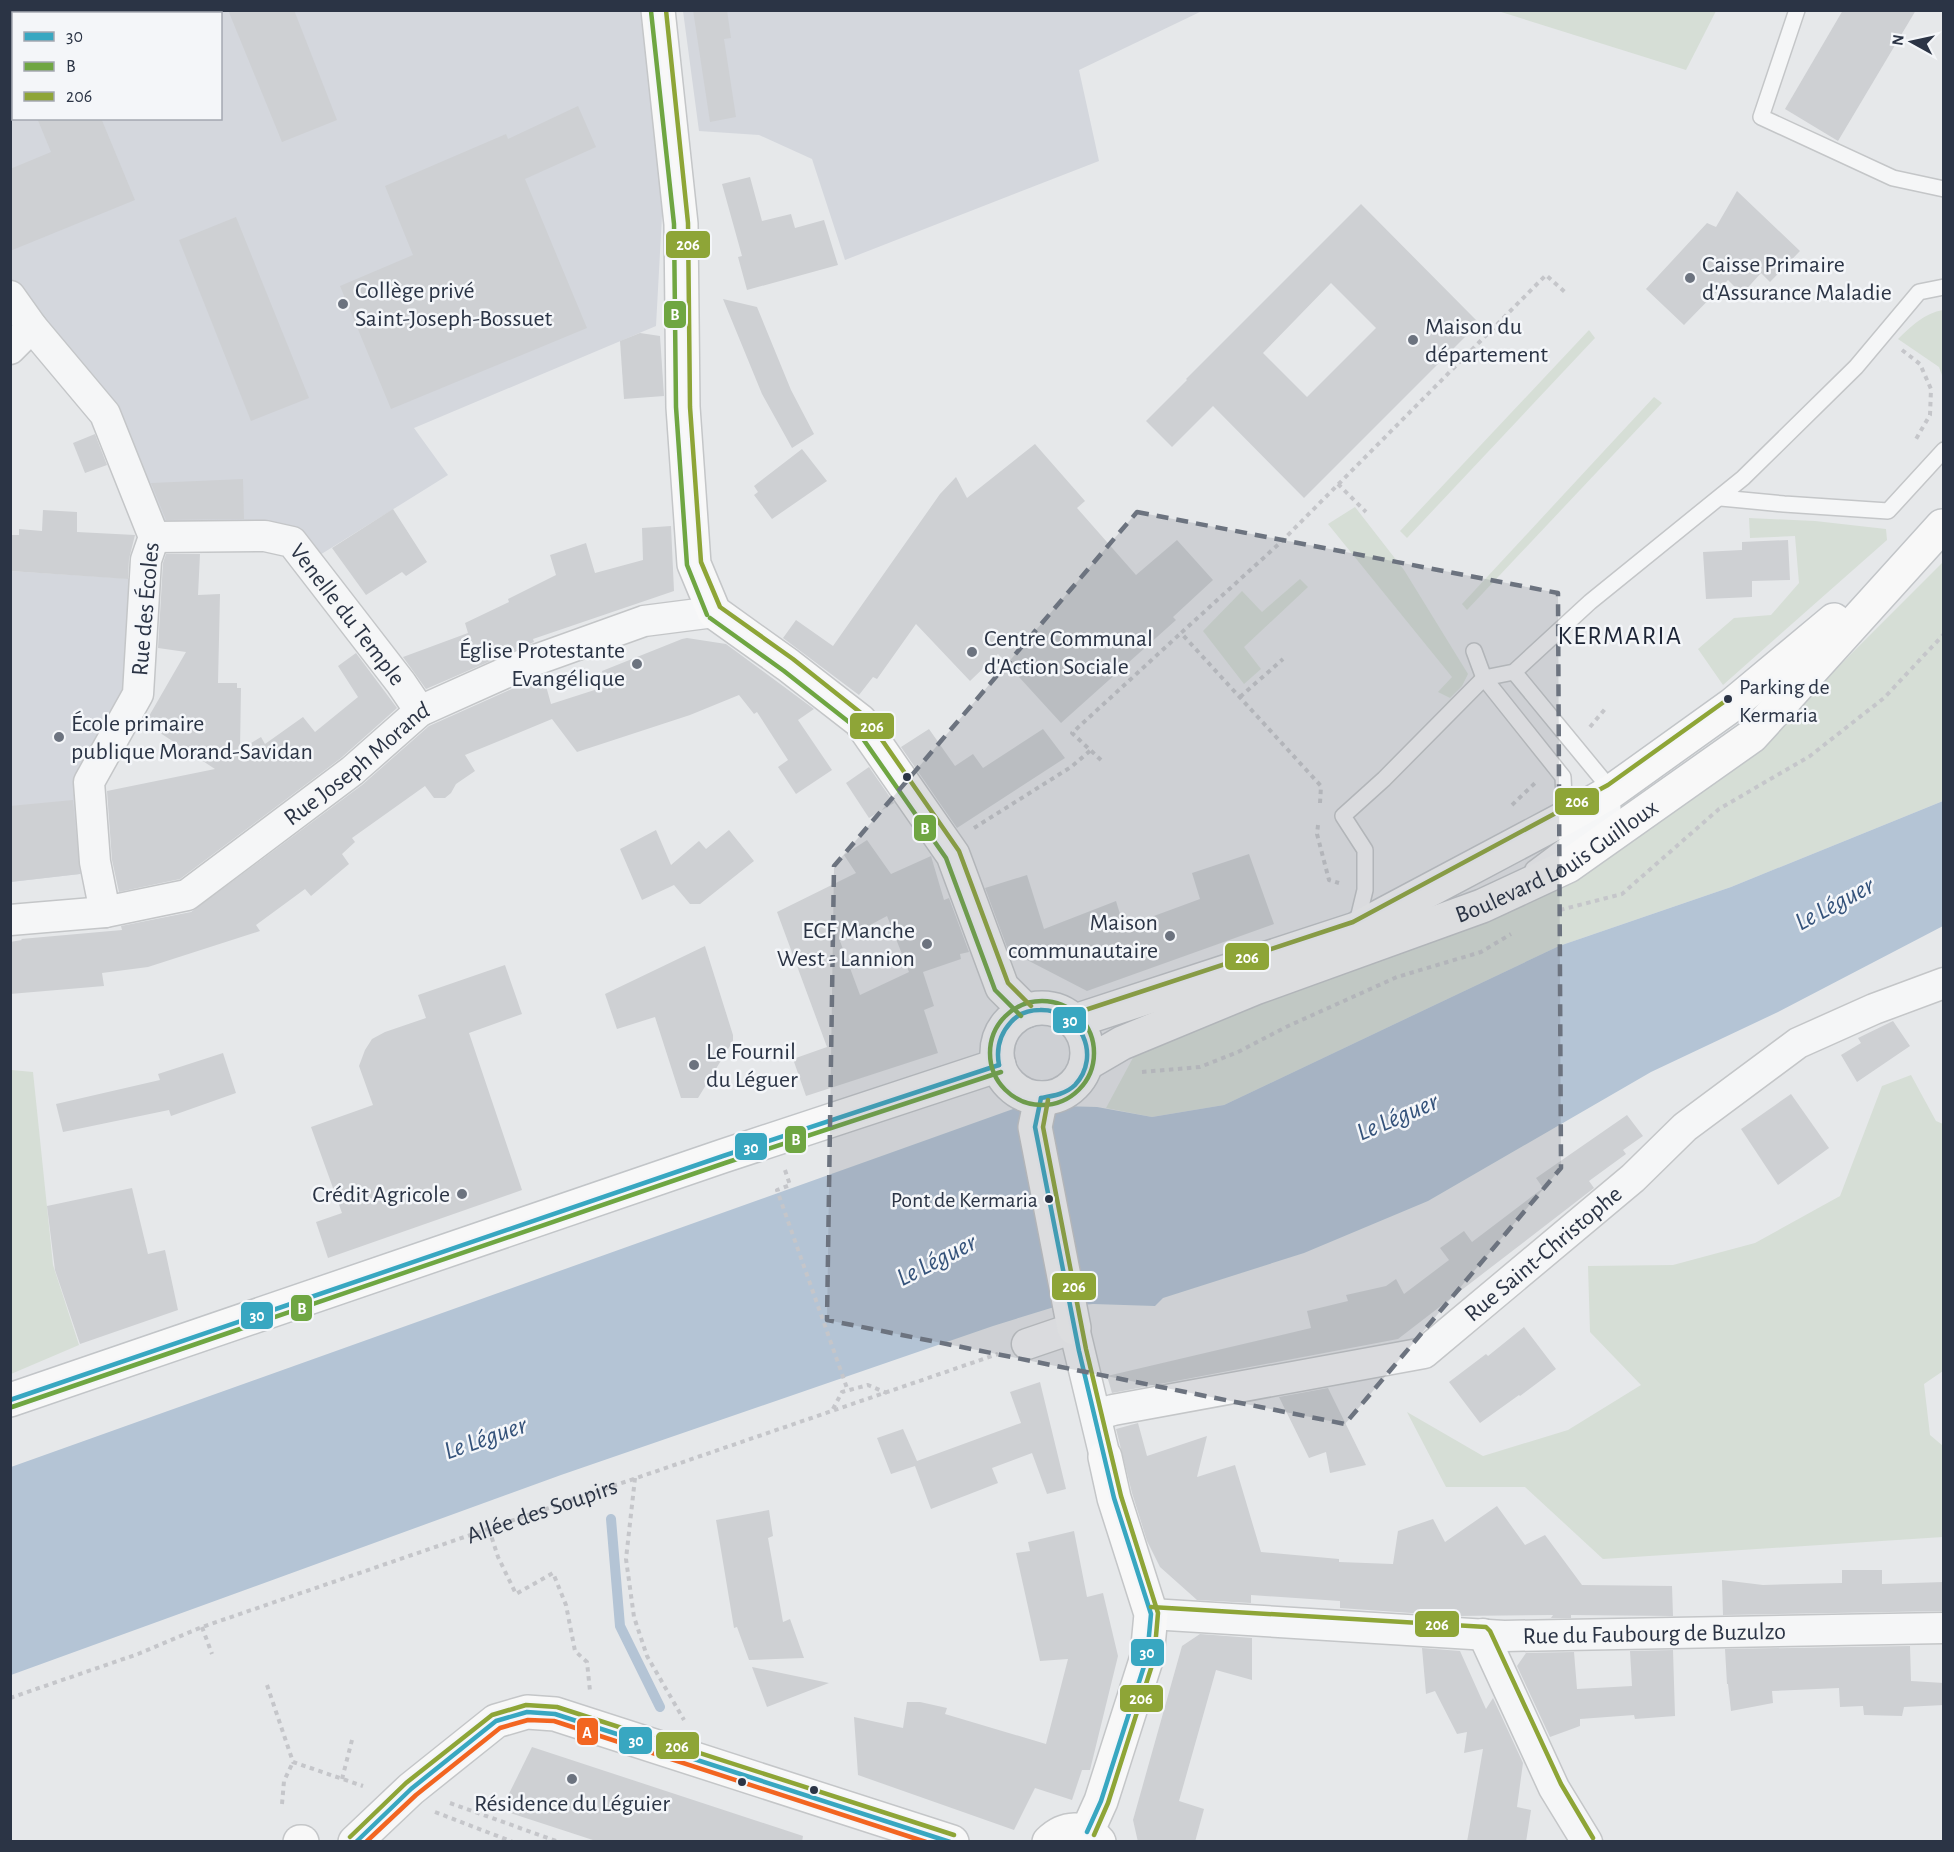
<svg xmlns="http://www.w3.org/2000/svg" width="1954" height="1852" viewBox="0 0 1954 1852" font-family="'Alegreya Sans',sans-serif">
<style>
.built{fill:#d4d7dd;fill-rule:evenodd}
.green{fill:#d6ded6}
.water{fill:#b4c4d5}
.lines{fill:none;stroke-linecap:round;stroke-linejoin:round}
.stream{stroke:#b4c4d5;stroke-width:10}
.building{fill:#ced0d3;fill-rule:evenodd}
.lane-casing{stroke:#c4c6c8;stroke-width:18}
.street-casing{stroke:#c4c6c8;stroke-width:33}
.secondary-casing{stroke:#c4c6c8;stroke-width:36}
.primary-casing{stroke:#c2c5c8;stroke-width:36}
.path{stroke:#c5c6ca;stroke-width:4;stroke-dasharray:4.5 4.5;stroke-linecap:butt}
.lane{stroke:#f5f6f7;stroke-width:15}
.street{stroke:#f5f6f7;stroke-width:30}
.secondary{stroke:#f8f8f8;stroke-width:33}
.primary{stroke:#f8f8f8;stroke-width:33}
.bus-1-casing{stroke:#f4f6f9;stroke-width:9}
.bus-2-casing{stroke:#f4f6f9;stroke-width:9}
.bus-3-casing{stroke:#f4f6f9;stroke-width:9}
.bus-4-casing{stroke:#f4f6f9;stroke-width:9}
.bus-1{stroke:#38a7c1;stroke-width:4.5}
.bus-2{stroke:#6fa642;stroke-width:4.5}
.bus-3{stroke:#8ea537;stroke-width:4.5}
.bus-4{stroke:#f26521;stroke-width:4.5}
.marked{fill:#6c737f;fill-opacity:0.2;stroke:#6c737f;stroke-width:4.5;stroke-dasharray:12 8;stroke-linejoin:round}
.poi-dot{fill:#6c737f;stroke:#f4f6f9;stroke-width:2}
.bus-dot{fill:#2b3445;stroke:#f4f6f9;stroke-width:2}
.labels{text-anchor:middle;stroke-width:5;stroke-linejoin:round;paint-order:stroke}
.bus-label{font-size:22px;fill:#2b3445;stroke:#f4f6f9;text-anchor:start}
.poi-label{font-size:24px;fill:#2b3445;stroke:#f4f6f9;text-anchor:start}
.street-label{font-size:24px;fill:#2b3445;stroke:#f4f6f9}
.neighbourhood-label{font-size:26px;letter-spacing:1.5px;fill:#1d2536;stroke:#f4f6f9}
.water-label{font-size:26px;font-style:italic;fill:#34527a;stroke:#f4f6f9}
.line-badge{stroke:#f4f6f9;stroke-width:2}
.badge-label{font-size:16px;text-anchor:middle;font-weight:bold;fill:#fff}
</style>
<rect width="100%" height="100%" fill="#e6e8ea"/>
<g class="built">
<path d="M11,11H640L664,179L656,326L414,428L448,475L315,558L165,531L119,416L11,281ZM14,14H220V118H14Z"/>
<path d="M683,11H1202L1079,70L1099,161L845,260L812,159L759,135L699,131Z"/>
<path d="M10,571L135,579L133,692L83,782L88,873L11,882Z"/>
</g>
<g class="green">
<path d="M1498,11H1716L1686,70Z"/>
<path d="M1943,310H1944L1943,378L1939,367L1898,339C1911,326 1925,313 1943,310Z"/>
<path d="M1589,330L1595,338L1407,538L1400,531Z"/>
<path d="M1654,397L1662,403L1467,610L1462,604Z"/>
<path d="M1355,507L1404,570L1468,674L1462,686L1450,698L1438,692L1452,677L1328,524Z"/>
<path d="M1749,518L1815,521L1886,529L1887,540L1723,685L1698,649L1734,618L1771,615L1799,583L1795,536L1750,538Z"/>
<path d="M1943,562V801L1731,887L1559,946L1224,1105L1152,1117L1106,1108L1135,1054L1322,974L1752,753Z"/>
<path d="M1300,579L1308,587L1244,647L1261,669L1244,684L1203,631L1242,591L1262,612Z"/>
<path d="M11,1070L33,1072L53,1265L79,1345L11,1374Z"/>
<path d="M1911,1075L1936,1121L1943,1124V1371L1924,1384L1930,1435L1943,1446V1537L1603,1559L1525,1487H1446L1407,1412L1483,1456L1568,1430L1641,1385L1590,1332L1588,1266L1673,1265L1755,1243L1840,1196L1882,1086Z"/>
</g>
<path class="water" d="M1943,801V926L1778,1012L1651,1072L1428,1201L1304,1253L1163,1298L1155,1306L1093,1304L1051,1308L993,1326L561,1475L11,1675V1467L1024,1105L1097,1107L1152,1117L1224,1105L1559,946L1731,887Z"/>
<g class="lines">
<path class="stream" d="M611,1519L620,1626L660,1707"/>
</g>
<g class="building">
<path d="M228,10H294L337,120L282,142Z"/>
<path d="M693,10H727L731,38L724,39L736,117L710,122Z"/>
<path d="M1843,10H1916L1838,141L1785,109Z"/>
<path d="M578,106L596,147L525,179L587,328L391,409L340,286L413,255L385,186L506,134L508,139Z"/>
<path d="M37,118H101L135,200L10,251V169L51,152Z"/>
<path d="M750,177L762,221L791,214L795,228L824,220L838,265L747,290L738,257L742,256L722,184Z"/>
<path d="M1737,191L1800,251L1770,282L1761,273L1742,294L1728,280L1684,325L1646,289L1707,223L1716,227Z"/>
<path d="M1361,204L1479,323L1304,498L1213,406L1172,447L1146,421L1187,380L1186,379ZM1331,283L1376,328L1307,397L1263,353Z"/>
<path d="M236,217L309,398L251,421L179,240Z"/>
<path d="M723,299L757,307L791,390L814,434L792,448L762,394Z"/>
<path d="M640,333L660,336L664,396L624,399L620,341Z"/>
<path d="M95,434L107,465L85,473L73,443Z"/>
<path d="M1035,444L1085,501L1077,508L1136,575L1177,540L1213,580L1173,617L1176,620L1061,723L998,654L970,681L916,624L877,679L873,677L859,695L783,638L796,620L833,646L940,494L956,477L967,498Z"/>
<path d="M802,449L827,481L772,519L754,495L758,492L754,486Z"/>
<path d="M243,479L244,519L166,520L151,483Z"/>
<path d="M393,509L427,562L406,576L402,572L366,595L332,548Z"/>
<path d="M43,510L77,512V532L135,535L129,559L128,579L10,571V535H19V529L42,531Z"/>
<path d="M671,526L674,591L533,639L534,642L426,689L403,657L468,633L465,623L509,602L508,599L556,575L550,555L586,543L595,573L643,560L642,528Z"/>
<path d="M1788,540L1790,580L1752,581V597L1706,599L1703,552L1742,550V542Z"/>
<path d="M166,554H200L198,595L220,594L218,683H237V688H241L240,750L261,737L265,744L303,717L315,732L358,697L338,666L356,653L397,708L341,758L180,879L119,892L112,860L107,791L215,769L145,723L186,652L158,648L163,563Z"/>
<path d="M687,638L726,644L814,709L798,720L832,770L796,794L778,767L788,760L757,712L754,714L739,695L690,715L577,752L552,719L465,755L475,771L456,784L451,793L445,798H434L425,786L352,838L355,842L342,854L349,864L311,896L305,889L256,925L260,931L148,967L102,973L104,986L10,994V942L22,940L21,939L122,930L121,926L191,912L362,785L429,726L543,675L551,704L607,686L602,671L682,639Z"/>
<path d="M929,729L955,766L973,754L983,768L1043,729L1065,758L957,828L901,747Z"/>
<path d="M869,767L894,803L869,818L846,783Z"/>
<path d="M73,800L80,874L10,882V806Z"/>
<path d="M656,830L671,865L699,841L706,849L729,830L754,861L700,904H690L674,885L642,900L620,849Z"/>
<path d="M867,840L891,874L931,856L944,900L949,898L969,952L960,954L961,959L923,972L934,1006L924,1010L938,1053L806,1096L793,1059L827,1047L777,912L856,873L844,855ZM887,916L909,972L860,995L840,941Z"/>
<path d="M1249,854L1274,924L1087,991L1008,950L985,888L1027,875L1044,929L1116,901L1124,927L1200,899L1192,873Z"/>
<path d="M705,946L733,1035V1041L698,1098H681L655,1017L617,1029L605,994Z"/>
<path d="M505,965L522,1014L469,1033L522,1190L328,1258L316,1222L342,1213L311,1127L373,1105L359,1066L365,1050L372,1039L385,1032L426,1018L418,995Z"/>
<path d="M1893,1021L1910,1046L1857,1082L1841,1055L1861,1043L1858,1038Z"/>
<path d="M223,1053L236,1093L171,1116L169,1110L63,1132L56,1104L160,1080L158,1074Z"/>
<path d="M1791,1094L1829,1148L1778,1185L1741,1129Z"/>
<path d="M1627,1115L1643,1136L1623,1150L1626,1154L1589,1181L1594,1188L1398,1339L1112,1393L1107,1376L1311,1328L1307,1311L1348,1301L1346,1295L1386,1286L1396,1279L1404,1294L1449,1260L1440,1248L1464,1231L1472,1242L1543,1188L1536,1178Z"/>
<path d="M132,1188L148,1254L165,1250L178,1310L80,1344L55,1270L47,1206Z"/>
<path d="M1524,1327L1556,1369L1520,1396L1519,1395L1480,1423L1449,1382L1486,1354L1488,1356Z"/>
<path d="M1040,1382L1066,1489L1047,1494L1032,1453L992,1468L998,1483L931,1509L915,1466L891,1474L877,1438L903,1429L917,1461L1021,1423L1010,1392Z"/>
<path d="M1328,1388L1366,1465L1330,1473L1326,1452L1309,1458L1279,1397Z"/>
<path d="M1138,1423L1147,1456L1207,1436L1197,1477L1235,1465L1261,1552L1339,1559V1562L1393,1564L1398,1531L1433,1519L1445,1542L1497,1506L1525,1545L1545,1535L1582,1585L1672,1586L1673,1616L1571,1615V1618H1551L1553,1615L1454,1616L1340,1608V1601L1251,1595V1603L1197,1600L1160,1567L1147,1541L1132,1493L1116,1429Z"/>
<path d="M769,1510L773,1536L768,1538L783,1622L790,1619L804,1658L749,1660L737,1627L734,1628L716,1520Z"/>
<path d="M1074,1531L1087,1597L1103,1593L1118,1656L1090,1770H1082L1072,1800L1035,1788L1014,1830L858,1775L854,1717L903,1728L907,1702H920L947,1708L945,1714L1046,1744L1068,1659L1040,1661L1016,1553L1030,1551L1028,1542Z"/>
<path d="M1842,1570H1882V1584L1944,1582V1611L1723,1615L1722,1580L1763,1585L1842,1583Z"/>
<path d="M1200,1634L1252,1638V1680L1216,1670L1179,1801L1204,1809L1195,1842H1138L1133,1820L1182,1646Z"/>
<path d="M1910,1646L1911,1681L1944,1683V1705L1904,1707L1902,1716L1864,1715L1863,1706L1840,1707L1839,1688L1772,1691L1773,1703L1731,1711L1728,1684H1727L1725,1649Z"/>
<path d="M1422,1648L1460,1651L1486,1709L1493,1698L1523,1763L1517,1807L1531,1810L1526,1842H1467L1483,1749L1464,1753L1467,1732L1457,1734L1435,1691L1426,1694Z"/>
<path d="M1673,1650L1675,1716L1635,1719L1634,1715L1580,1719V1726L1550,1737L1517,1666L1526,1653L1574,1652L1577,1689L1632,1686L1630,1651Z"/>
<path d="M752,1667L829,1683L767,1707Z"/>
<path d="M532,1747L803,1836L802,1842H599L501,1810Z"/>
</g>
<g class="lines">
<defs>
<g id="lane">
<path d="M1797,10L1761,117L1893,178L1944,189"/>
<path d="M1721,498L1784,504L1888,511L1944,450"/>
<path d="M1474,651L1484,678L1563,777L1565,818"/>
<path d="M1514,672L1612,791L1613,809L1533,869"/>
<path d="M1356,927L1365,890V850L1343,816L1384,779L1484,678L1514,672L1590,602L1743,478L1856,367L1919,292L1944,287"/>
</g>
<g id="street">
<path d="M10,296L32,327L105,414L154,537L146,560L138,694L89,782L95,862L105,912"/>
<path d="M10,349L32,327"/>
<path id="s2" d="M154,537L265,536L292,542L401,683L420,711"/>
<path id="s3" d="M10,920L105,912L187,895L352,771L420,711L527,663L644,621L714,612"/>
<path d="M1027,1344L1074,1328L1105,1457"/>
<path id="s4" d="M1096,1415L1113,1410L1424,1353L1633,1178L1685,1127L1798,1043L1874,1009L1944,983"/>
<path id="s5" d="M1151,1614L1504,1636L1944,1628"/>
<path d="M1483,1634L1554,1788L1587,1842"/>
</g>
<g id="secondary">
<path d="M658,10L681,224L683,407L694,564L714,612L788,665L860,721L953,855L1002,987L1026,1011"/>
<path d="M1041,1098L1035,1127L1074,1328"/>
<path d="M1087,1832L1101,1801L1147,1657L1151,1614L1114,1498L1105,1457"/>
<path d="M300,1842H302"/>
<path d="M355,1842L411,1789L496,1721L527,1712L555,1714L952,1842"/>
<path d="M1049,1842C1064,1827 1085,1825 1099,1842"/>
</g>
<g id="primary">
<circle cx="1042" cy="1053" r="45"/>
<path d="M1075,1021L1356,929L1565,818L1612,791L1732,705L1834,620"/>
<path id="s6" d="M1086,1064L1122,1043L1255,988L1482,906L1568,866L1752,736L1942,526"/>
<path d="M10,1400L723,1156L999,1065"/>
</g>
</defs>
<use href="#lane" class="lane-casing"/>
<use href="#street" class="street-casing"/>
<use href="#secondary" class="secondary-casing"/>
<use href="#primary" class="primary-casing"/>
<g class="path">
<path d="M1902,350L1920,364L1931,389L1930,415L1916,439"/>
<path d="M1338,484L1366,512"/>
<path d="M1240,697L1283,659"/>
<path d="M1590,727L1605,709"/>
<path d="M1101,760L1072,733L1181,633"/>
<path d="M1320,803L1321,786L1181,633L1281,542L1546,275L1567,294"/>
<path d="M1512,805L1535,783"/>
<path d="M1318,825L1317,834L1329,880L1339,883"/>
<path d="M974,828L1071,767L1091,750"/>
<path d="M1560,910L1622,894L1719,809L1810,756L1884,698L1944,634"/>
<path d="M1142,1072L1200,1067L1238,1052L1286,1027L1397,977L1481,952L1511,934"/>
<path d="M785,1170L790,1185L777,1190L848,1391"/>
<path d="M833,1409L842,1392L868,1385L887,1393"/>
<path d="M635,1478L626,1559L634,1617L647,1656L684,1720"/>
<path d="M489,1529L498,1557L516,1594L553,1573L566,1605L575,1651L587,1662L590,1691"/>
<path d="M202,1627L212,1654"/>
<path d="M267,1685L293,1762L363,1786"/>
<path id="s1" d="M10,1698L138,1654L202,1627L998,1354"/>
<path d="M342,1779L352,1740"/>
<path d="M450,1803L559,1842"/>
<path d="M282,1804L284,1781L293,1762"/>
<path d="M435,1812L513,1842"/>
</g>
<use href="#lane" class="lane"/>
<use href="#street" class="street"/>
<use href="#secondary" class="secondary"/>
<use href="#primary" class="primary"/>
<defs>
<g id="bus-1">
<path d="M999,1065C996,1049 1000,1034 1011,1022C1018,1014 1029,1010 1040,1010C1081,1009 1102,1056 1075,1085C1066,1094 1053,1096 1041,1098"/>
<path d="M1041,1098L1035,1127L1079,1351L1114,1498L1151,1614L1147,1657L1101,1801L1087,1832"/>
<path d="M10,1400L723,1156L999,1065"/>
<path d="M356,1842L411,1789L496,1721L527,1712L555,1714L950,1842"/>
</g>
<g id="bus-2">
<path d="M651,11L674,224L676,407L687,565L707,615"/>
<path d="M710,618L784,671L854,726L946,858L995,990L1021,1016"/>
<circle cx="1042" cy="1053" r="52"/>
<path d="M12,1407L725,1163L1001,1072"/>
</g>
<g id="bus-3">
<path d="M666,10L688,223L690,407L701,562L720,607L793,659L866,717L959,851L1008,983L1031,1006"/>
<path d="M1073,1014L1353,922L1608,785L1728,699"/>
<path d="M1048,1100L1043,1127L1086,1349L1121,1496L1158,1613L1154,1659L1108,1803L1094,1835"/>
<path d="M1151,1607L1486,1627L1490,1631L1561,1784L1593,1838"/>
<path d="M350,1837L406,1783L492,1715L526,1705L557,1707L954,1835"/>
</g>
<path id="bus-4" d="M366,1842L416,1795L500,1728L528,1720L554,1721L926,1842"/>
</defs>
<use href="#bus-1" class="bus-1-casing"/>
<use href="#bus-2" class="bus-2-casing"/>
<use href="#bus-3" class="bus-3-casing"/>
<use href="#bus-4" class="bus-4-casing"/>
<use href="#bus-1" class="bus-1"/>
<use href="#bus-2" class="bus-2"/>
<use href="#bus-3" class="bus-3"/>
<use href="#bus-4" class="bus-4"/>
</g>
<path class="marked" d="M1137,512L1558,593L1561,1168L1345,1424L827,1320L834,866Z"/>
<g class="poi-dot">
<circle cx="1690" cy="278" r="6"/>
<circle cx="343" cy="304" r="6"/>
<circle cx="1413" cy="340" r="6"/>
<circle cx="972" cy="652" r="6"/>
<circle cx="637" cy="664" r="6"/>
<circle cx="59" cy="737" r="6"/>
<circle cx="1170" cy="936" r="6"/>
<circle cx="927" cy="944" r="6"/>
<circle cx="694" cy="1065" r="6"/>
<circle cx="462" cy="1194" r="6"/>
<circle cx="572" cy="1779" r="6"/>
</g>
<g class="bus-dot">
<circle cx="1728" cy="699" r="5"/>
<circle cx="907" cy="777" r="5"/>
<circle cx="1049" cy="1199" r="5"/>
<circle cx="742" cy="1782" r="5"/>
<circle cx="814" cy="1790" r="5"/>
</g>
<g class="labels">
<g class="bus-label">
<text x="1739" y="694">Parking de<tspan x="1739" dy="28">Kermaria</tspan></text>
<text x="1038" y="1207" text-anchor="end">Pont de Kermaria</text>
</g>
<g class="poi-label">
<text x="1702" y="272">Caisse Primaire<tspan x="1702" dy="28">d'Assurance Maladie</tspan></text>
<text x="355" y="298">Collège privé<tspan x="355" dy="28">Saint-Joseph-Bossuet</tspan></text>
<text x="1425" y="334">Maison du<tspan x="1425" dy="28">département</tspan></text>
<text x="984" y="646">Centre Communal<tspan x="984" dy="28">d'Action Sociale</tspan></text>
<text x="625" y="658" text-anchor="end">Église Protestante<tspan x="625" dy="28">Evangélique</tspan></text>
<text x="71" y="731">École primaire<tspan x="71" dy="28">publique Morand-Savidan</tspan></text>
<text x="1158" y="930" text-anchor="end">Maison<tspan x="1158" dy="28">communautaire</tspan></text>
<text x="915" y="938" text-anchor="end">ECF Manche<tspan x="915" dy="28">West - Lannion</tspan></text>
<text x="706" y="1059">Le Fournil<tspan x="706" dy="28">du Léguer</tspan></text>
<text x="450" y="1202" text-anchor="end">Crédit Agricole</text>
<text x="572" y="1811" text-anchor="middle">Résidence du Léguier</text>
</g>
<g class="street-label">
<text transform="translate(145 609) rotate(-85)" y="8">Rue des Écoles</text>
<text dy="8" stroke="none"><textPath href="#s2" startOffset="230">Venelle du Temple</textPath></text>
<text dy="8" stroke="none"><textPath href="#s3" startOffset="394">Rue Joseph Morand</textPath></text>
<text dy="8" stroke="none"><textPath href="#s6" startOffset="514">Boulevard Louis Guilloux</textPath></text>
<text dy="8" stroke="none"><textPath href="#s4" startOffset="489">Rue Saint-Christophe</textPath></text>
<text dy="8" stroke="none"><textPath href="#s1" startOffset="564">Allée des Soupirs</textPath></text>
<text dy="8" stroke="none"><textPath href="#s5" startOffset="504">Rue du Faubourg de Buzulzo</textPath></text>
</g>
<g class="neighbourhood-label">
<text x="1620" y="644">KERMARIA</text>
</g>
<g class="water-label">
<text transform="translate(1834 903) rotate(-28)" y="9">Le Léguer</text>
<text transform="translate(1397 1116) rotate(-23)" y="9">Le Léguer</text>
<text transform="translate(936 1259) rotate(-27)" y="9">Le Léguer</text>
<text transform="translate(485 1437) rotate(-19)" y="9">Le Léguer</text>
</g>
</g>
<g class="line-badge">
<rect x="665" y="230" width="46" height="29" rx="6" fill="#8ea537"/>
<rect x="663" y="300" width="24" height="29" rx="6" fill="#6fa642"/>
<rect x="849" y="712" width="46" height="28" rx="6" fill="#8ea537"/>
<rect x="1554" y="787" width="46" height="29" rx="6" fill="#8ea537"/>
<rect x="913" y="814" width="24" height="28" rx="6" fill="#6fa642"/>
<rect x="1224" y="942" width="46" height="29" rx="6" fill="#8ea537"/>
<rect x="1052" y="1006" width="35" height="28" rx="6" fill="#38a7c1"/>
<rect x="784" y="1125" width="23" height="29" rx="6" fill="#6fa642"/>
<rect x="734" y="1132" width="34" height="29" rx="6" fill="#38a7c1"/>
<rect x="1051" y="1272" width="46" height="29" rx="6" fill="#8ea537"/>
<rect x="290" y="1294" width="23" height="28" rx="6" fill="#6fa642"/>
<rect x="240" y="1301" width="34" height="29" rx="6" fill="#38a7c1"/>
<rect x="1414" y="1610" width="46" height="28" rx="6" fill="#8ea537"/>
<rect x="1130" y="1638" width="35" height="29" rx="6" fill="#38a7c1"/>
<rect x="1119" y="1684" width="45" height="29" rx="6" fill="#8ea537"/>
<rect x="576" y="1717" width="23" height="29" rx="6" fill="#f26521"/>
<rect x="618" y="1726" width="35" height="29" rx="6" fill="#38a7c1"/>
<rect x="655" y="1731" width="45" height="29" rx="6" fill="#8ea537"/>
</g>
<g class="badge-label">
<text x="688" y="250">206</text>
<text x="675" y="320">B</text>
<text x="872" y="732">206</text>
<text x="1577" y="807">206</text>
<text x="925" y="834">B</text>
<text x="1247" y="963">206</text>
<text x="1070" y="1026">30</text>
<text x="796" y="1145">B</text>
<text x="751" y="1153">30</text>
<text x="1074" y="1292">206</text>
<text x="302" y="1314">B</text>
<text x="257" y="1321">30</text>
<text x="1437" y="1630">206</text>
<text x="1147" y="1658">30</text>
<text x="1141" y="1704">206</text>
<text x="587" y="1738">A</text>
<text x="636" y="1746">30</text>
<text x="677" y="1752">206</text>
</g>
<rect width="1954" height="1852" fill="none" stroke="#2b3445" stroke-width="24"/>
<rect x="12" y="12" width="210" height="108" fill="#f4f6f9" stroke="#a4a8b1" stroke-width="1.5"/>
<rect x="24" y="32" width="30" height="9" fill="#38a7c1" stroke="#a4a8b1" stroke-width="1.5"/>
<text x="66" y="42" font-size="18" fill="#2b3445">30</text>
<rect x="24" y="62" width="30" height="9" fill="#6fa642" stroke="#a4a8b1" stroke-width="1.5"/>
<text x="66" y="72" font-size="18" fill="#2b3445">B</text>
<rect x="24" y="92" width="30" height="9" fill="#8ea537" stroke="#a4a8b1" stroke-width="1.5"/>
<text x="66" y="102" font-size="18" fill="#2b3445">206</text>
<g transform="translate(1912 42) rotate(278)" stroke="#f4f6f9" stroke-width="4.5" paint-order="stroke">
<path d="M0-4.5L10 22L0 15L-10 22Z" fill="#2b3445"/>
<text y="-9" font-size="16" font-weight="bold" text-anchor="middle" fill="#2b3445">N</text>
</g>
</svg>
